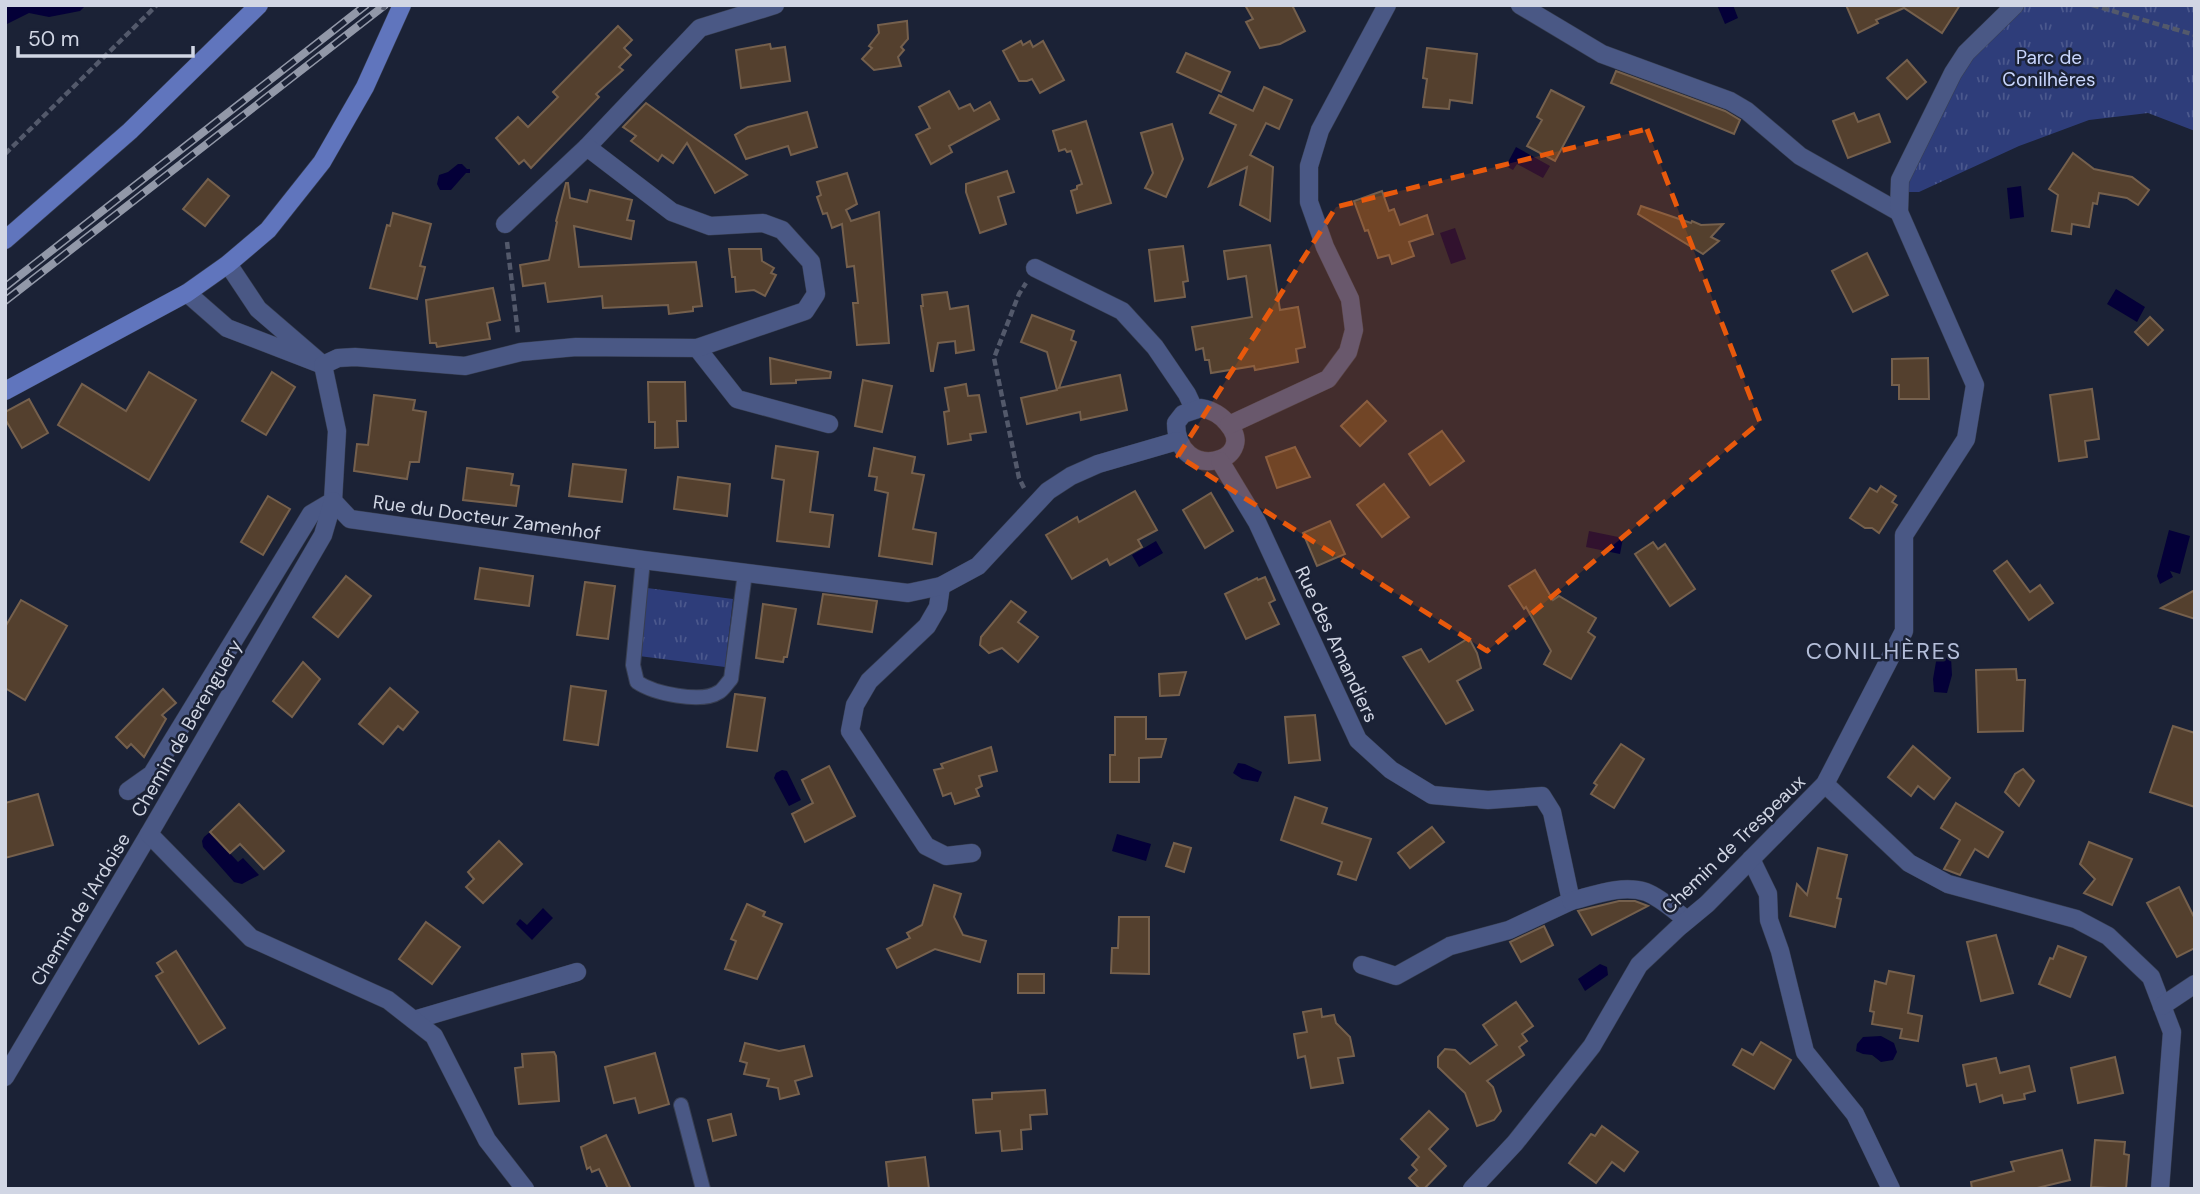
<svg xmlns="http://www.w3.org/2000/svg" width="2200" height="1194" viewBox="0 0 2200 1194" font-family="'DM Sans',sans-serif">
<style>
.grass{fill:url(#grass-tufts)}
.water{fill:#040038}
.building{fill:#54402e;stroke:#75604d;stroke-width:2}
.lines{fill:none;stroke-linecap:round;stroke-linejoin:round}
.lane-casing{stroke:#383f52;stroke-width:16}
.street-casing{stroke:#383f52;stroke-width:19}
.secondary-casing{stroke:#383f52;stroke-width:19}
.path{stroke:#53596b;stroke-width:4.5;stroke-dasharray:7 3.5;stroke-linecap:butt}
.lane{stroke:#4a5885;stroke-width:14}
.street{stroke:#4a5885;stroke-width:18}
.secondary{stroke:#6075bd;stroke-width:18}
.rail-casing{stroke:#9298a8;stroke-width:8}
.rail{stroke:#1b2236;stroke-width:5;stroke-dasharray:16;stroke-linecap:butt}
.path-bridge{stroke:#53596b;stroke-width:4.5;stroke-dasharray:7 3.5;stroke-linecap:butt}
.marked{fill:#e8590c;fill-opacity:0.2;stroke:#e8590c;stroke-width:5;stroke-dasharray:14 9;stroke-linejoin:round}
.labels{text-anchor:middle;stroke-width:5;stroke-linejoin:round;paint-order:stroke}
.park-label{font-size:19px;fill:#c9d6fd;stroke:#1b2236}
.street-label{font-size:19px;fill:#d1d6e4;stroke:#1b2236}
.quarter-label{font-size:23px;letter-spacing:2px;fill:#b4bed9;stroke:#1b2236}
</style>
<defs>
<pattern id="grass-tufts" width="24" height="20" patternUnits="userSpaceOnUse" patternTransform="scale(1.75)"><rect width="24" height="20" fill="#2e3d7a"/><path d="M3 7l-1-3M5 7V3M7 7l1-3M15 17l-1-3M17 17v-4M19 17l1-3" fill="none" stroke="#4b588d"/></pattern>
</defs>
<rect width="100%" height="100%" fill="#1b2236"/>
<g class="grass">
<path d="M2026,5H2195V131L2148,113L2089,120L2019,146L1919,192H1905L1907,174L1961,69L2014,14Z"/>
<path d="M647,588L733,599L725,667L639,656Z"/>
</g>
<g class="water">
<path d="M5,5H86L80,11L49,17L29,13L5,25Z"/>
<path d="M1717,5H1733L1738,18L1725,24Z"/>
<path d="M1516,147L1550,166L1543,178L1517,164L1513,170L1506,166Z"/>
<path d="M458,164H462L467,169H470V173H466L451,190H440L437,184L439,175L448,172Z"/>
<path d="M2021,186L2024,217L2010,219L2007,188Z"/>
<path d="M1455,228L1466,259L1451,264L1440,233Z"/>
<path d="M2116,289L2145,307L2137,322L2107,304Z"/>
<path d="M2169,530L2190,536L2180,574L2170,571L2173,577L2160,584L2157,576Z"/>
<path d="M1589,531L1623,538L1620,554L1586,547Z"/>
<path d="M1156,541L1163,553L1139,567L1132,555Z"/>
<path d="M1937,656L1951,658L1952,675L1947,693L1934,692L1933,679Z"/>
<path d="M1238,763L1245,764L1262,772L1258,782L1242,779L1233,773Z"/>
<path d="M782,770L787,771L801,800L789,806L774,778L776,773Z"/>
<path d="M210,832L238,862L243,858L259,875L242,884L234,882L203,847L202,841L204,837Z"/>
<path d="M1117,834L1151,844L1146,861L1112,851Z"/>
<path d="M543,908L553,918L532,940L516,924L520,919L527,925Z"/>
<path d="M1600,964L1607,967L1608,975L1585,991L1578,979Z"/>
<path d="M1881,1036L1894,1043L1897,1052L1893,1060L1881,1062L1872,1055L1863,1054L1856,1051L1857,1044L1863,1037Z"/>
</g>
<g class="building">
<path d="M1245,5H1292L1305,31L1280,44L1260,48L1246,22L1253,19Z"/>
<path d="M1846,5H1960L1942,33L1904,8L1876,20L1878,23L1858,33Z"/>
<path d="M907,21L908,39L901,47L904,50L898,57L901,66L874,70L862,59L872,48L869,46L879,33L878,25Z"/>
<path d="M618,26L632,40L624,48L631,55L619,67L623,70L596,94L599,97L531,168L524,160L519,164L496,138L518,117L528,127L558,97L553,92Z"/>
<path d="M1021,41L1023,45L1030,41L1033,47L1043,41L1064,80L1040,93L1032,79L1027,81H1019L1003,51Z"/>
<path d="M770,44L771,49L785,47L790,81L741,88L736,50Z"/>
<path d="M1427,48L1477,54L1472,103L1450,100L1449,109L1423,107L1427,79L1423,78Z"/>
<path d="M1186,53L1230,72L1221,92L1177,72Z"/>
<path d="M1907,60L1926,82L1907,99L1887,78Z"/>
<path d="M1616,71L1725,111L1740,120L1734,134L1611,83Z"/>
<path d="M1264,87L1292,100L1279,129L1266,123L1250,155L1273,167L1270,221L1240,205L1247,167L1209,186L1236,125L1210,113L1219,95L1253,111Z"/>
<path d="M1551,90L1584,107L1555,161L1527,146L1542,120L1537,117Z"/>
<path d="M949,91L959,109L970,104L974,111L990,102L999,119L949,146L952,152L931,164L916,135L930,128L919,107Z"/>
<path d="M646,103L692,136L747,175L715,193L687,143L673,163L662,155L658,161L631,141L636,136L623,127Z"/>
<path d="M807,112L817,147L791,155L788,146L746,159L735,135L748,127Z"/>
<path d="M1854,113L1858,122L1879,114L1890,142L1848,158L1833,121Z"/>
<path d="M1086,121L1111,203L1077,213L1071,191L1077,189V186L1082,184L1071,151L1067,152L1065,149L1059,151L1053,131Z"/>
<path d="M1172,124L1183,159L1166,197L1145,188L1153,173L1141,133Z"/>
<path d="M2073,153L2094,169L2132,177L2149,190L2138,205L2127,198L2099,193L2097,204L2093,203L2089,227L2072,224L2071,234L2052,231L2058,195L2049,189Z"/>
<path d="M1007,171L1014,192L998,197L1006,224L980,233L966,192V184Z"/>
<path d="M847,173L857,204L846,210L851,221L879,212L889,343L857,345L853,303H858L854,266L847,267L842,224L832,228L827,213L823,214L817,197L821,195L817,182Z"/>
<path d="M208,179L229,196L205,226L183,209Z"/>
<path d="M566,183H568L570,198L587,202L590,190L632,200L627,220L634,221L631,239L574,226L579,267L696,262L702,306L693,307V311L669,314L668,305L603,308L602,296L548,302L545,283L523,286L520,265L549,260L557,222L556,221Z"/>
<path d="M1382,191L1389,211L1394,209L1400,225L1427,215L1433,234L1409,242L1414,256L1392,264L1389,255L1378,258L1368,230L1365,231L1354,201Z"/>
<path d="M1641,206L1691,223L1692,221L1701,225L1723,224L1711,237L1719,241L1703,254L1638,214Z"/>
<path d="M393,213L431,224L420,266L425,267L417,299L370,288L387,225L390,226Z"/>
<path d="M1270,245L1280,310L1298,307L1305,347L1296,349L1298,362L1255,370L1254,366L1211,373L1209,360H1205L1203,348L1196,350L1192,327L1252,317L1246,276L1228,279L1224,251Z"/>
<path d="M1183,246L1188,281L1183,282L1185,297L1155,301L1149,250Z"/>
<path d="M729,249H761L762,261L774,268L771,273L776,275L765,296L754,290L736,292L735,277H732Z"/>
<path d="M1867,253L1888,295L1853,312L1832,271Z"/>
<path d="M493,288L500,320L487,323L490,339L437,347L436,343H430L426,300Z"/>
<path d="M947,292L950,309L968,306L974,350L956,353L955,341L938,343L933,371H931L921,306H923L922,295Z"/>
<path d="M1032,315L1074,331L1071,340L1076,342L1059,388L1120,375L1127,410L1081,420L1080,412L1027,424L1021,398L1057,390L1047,352L1021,342Z"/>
<path d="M2150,317L2163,330L2148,345L2135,332Z"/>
<path d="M770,358L831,372L830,378L796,380V383L771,384Z"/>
<path d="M1928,358L1929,399H1899V385H1892V359Z"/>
<path d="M149,372L196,400L149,480L58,425L82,384L126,411Z"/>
<path d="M272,372L295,387L266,435L242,421Z"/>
<path d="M863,380L892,386L882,432L855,426Z"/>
<path d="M648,382H685L686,421H677L678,447L655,448V422H649Z"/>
<path d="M966,384L968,396L979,395L986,432L970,434L971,440L948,444L944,412L949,411L945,388Z"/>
<path d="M2092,389L2099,439L2085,441L2087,457L2059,461L2050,395Z"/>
<path d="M374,395L415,400L413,410L426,412L419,462H410L407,479L354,471L357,444L368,445Z"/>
<path d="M29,399L48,433L22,448L5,419V412Z"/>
<path d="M1367,401L1386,421L1360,446L1341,426Z"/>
<path d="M1442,431L1464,461L1430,485L1409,454Z"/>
<path d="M776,446L818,452L810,512L833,515L829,547L777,541L784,480L772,478Z"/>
<path d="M1295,447L1310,477L1277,488L1266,457Z"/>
<path d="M874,448L915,457L912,473L924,475L913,529L936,533L932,564L879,556L888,493L875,490L877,477L869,476Z"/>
<path d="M573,464L626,470L622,502L569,496Z"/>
<path d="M467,468L513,474L511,485L519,486L516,506L463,500Z"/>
<path d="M678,477L730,484L727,516L674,509Z"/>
<path d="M1384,484L1409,517L1382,537L1357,505Z"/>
<path d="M1881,486L1896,496L1892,502L1897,505L1879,533L1872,528H1865L1850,518L1870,488L1877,492Z"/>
<path d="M1135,491L1157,530L1138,540L1142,547L1110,565L1107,559L1072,579L1046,535L1077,517L1079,522Z"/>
<path d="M1211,493L1233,531L1205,548L1183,510Z"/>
<path d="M268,496L290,509L263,555L241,542Z"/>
<path d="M1330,521L1345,554L1317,566L1303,533Z"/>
<path d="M1653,542L1658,549L1665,544L1695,589L1670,606L1635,554Z"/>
<path d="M2007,561L2030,592L2040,585L2053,603L2029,620L1994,571Z"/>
<path d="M480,568L533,576L529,606L475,599Z"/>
<path d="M1535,570L1553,600L1559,596L1596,618L1588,632L1595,637L1571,679L1544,664L1551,651L1526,607L1524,609L1509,586Z"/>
<path d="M346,576L371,596L338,637L313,617Z"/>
<path d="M1265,577L1275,600L1269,603L1279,624L1246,639L1225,594L1257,578L1258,580Z"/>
<path d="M585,582L615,586L608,639L577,635Z"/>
<path d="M2195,590V619L2161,608Z"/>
<path d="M823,594L877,601L872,632L818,624Z"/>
<path d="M21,600L67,626L25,700L5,688V627Z"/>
<path d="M1011,601L1026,612L1018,622L1038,637L1018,662L1002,648L989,653L980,645L981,637Z"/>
<path d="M763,604L796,609L787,657H784L783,662L756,658Z"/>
<path d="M1469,638L1477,653L1481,668L1457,681L1473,710L1446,724L1403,657L1421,649L1429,662Z"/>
<path d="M303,662L320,679L292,717L273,701Z"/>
<path d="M2016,669L2017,680H2025L2023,731L1978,732L1976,670Z"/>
<path d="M1186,672L1179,695L1160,696L1159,674Z"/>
<path d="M571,686L606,691L598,745L564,740Z"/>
<path d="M390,688L418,712L403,730L398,726L383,744L359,724Z"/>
<path d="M163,689L176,703L162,715L166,719L144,757L131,744L127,748L116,737Z"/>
<path d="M735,694L765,698L757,751L727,747Z"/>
<path d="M1315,715L1320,760L1289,763L1285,717Z"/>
<path d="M1115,717H1146V739H1166L1161,757L1139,758V782H1110V755H1115Z"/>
<path d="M2173,726L2195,733V807L2150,792Z"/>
<path d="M1621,744L1644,759L1614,808L1591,794L1597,785L1594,783Z"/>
<path d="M1913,746L1950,778L1934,799L1918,786L1911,796L1888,777Z"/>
<path d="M991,747L997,771L979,776L982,786L976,789L979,796L955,804L951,793L943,796L934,770L943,768L941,764Z"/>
<path d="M829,766L855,816L805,842L792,814L813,803L802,780Z"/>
<path d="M2023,769L2034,781L2019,806L2005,792L2015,774Z"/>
<path d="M38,794L53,845L5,858V803Z"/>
<path d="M1295,797L1327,808L1322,823L1371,839L1356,880L1338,874L1342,862L1281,840Z"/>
<path d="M1956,803L2003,832L1988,857L1975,849L1960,875L1944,869L1960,840L1941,828Z"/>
<path d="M239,804L284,851L264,869L240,844L230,853L210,832Z"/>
<path d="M1432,827L1444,842L1410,868L1398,853Z"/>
<path d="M499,841L522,864L483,903L466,887L474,879L468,872Z"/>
<path d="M2089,842L2132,859L2112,905L2084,893L2095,879L2080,864Z"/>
<path d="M1174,843L1191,848L1184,872L1166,866Z"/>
<path d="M1818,848L1847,855L1837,898L1841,899L1835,927L1790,916L1797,884L1807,895Z"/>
<path d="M934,885L961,894L954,917L963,935L986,941L980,962L935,949L897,968L887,949L910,938L907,933L922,925Z"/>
<path d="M2179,887L2195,919V948L2177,957L2147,903Z"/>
<path d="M1619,901H1635L1648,906L1592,935L1578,911Z"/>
<path d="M747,904L765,912L763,916L782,924L757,979L725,969L736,941L731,939Z"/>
<path d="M1119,917H1149V974L1111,973L1112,948H1118Z"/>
<path d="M426,922L460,947L432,984L399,959Z"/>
<path d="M1544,926L1553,945L1521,962L1510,942Z"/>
<path d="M1996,935L2013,993L1981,1001L1967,942Z"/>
<path d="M2058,946L2086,957L2070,997L2039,984L2050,958L2053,959Z"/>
<path d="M176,951L225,1028L199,1044L156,976L163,972L157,963Z"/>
<path d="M1889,971L1914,976L1908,1013L1922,1016L1918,1041L1900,1038L1902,1029L1872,1024L1874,1012L1870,1011L1875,981L1886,984Z"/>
<rect x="1018" y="974" width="26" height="19"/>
<path d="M1516,1002L1533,1026L1522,1034L1527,1041L1519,1047L1524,1055L1487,1081L1493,1087L1501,1111L1494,1120L1477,1126L1465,1093L1438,1067V1057L1445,1049L1455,1050L1470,1064L1497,1045L1483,1025Z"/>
<path d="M1321,1009L1322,1017L1334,1015L1336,1023L1350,1037L1354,1056L1338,1058L1343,1083L1311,1088L1305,1056L1298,1058L1294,1034L1307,1032L1303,1012Z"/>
<path d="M1761,1042L1791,1060L1774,1089L1733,1065L1742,1049L1753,1055Z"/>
<path d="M745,1043L779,1051L804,1046L812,1076L795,1081L799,1094L780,1099L778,1088L767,1086L769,1079L744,1074L747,1063L740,1061Z"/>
<path d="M554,1052L556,1056L559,1101L519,1104L515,1068L523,1067L522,1054Z"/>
<path d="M655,1053L669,1104L639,1113L635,1098L614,1103L605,1067Z"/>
<path d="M2115,1057L2123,1093L2078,1103L2071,1068Z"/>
<path d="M1996,1058L2000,1073L2029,1066L2035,1091L2024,1094L2025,1099L2004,1103L2002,1095L1980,1102L1976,1084L1967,1086L1963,1065Z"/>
<path d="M1045,1090L1047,1114L1030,1115L1031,1129L1021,1130L1022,1149L1002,1151L1000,1131L976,1133L973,1100L992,1099V1093Z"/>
<path d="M1429,1111L1448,1129L1429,1149L1446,1166L1424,1189H1420L1409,1178L1417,1170L1412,1165L1419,1157L1401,1139Z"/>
<path d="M731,1114L736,1135L713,1141L708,1120Z"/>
<path d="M1602,1126L1638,1152L1624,1171L1612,1162L1596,1183L1569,1163L1591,1134L1595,1136Z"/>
<path d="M606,1135L631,1189H608L599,1169L592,1172L590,1167L587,1169L581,1147Z"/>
<path d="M2095,1140L2125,1142L2124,1154L2129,1155L2126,1189L2091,1187Z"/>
<path d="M2062,1150L2070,1180L2033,1189H1972L1971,1182L2014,1171L2011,1162Z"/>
<path d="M925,1157L929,1189H889L886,1162Z"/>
</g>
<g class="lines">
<defs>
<g id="lane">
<path d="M643,560L633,665L637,682C653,693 701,704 719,692C723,690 727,683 731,679L745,573"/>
<path d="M681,1105L703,1189"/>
</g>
<g id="street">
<path d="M1520,5L1602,54L1730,101L1747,111L1800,156L1899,212"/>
<path d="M587,147L700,28L775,5"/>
<path d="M1035,268L1122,311L1155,347L1187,394L1194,409"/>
<path d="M187,293L227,328L323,365L258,309L228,264"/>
<path d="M697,348L737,399L829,424"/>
<path d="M1201,408C1212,410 1221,415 1228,424C1260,461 1177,485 1176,423L1183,414Z"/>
<path d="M1229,425L1328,379L1348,352L1354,330L1350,299L1325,247L1309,202V166L1320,130L1387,5"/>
<path d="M1220,461L1257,522L1358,740L1391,770L1432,795L1488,800L1542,796L1552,812L1571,901L1509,930L1450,946L1396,976L1362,965"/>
<path d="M941,586L938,607L927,626L869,681L855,705L850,731L926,846L946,856L972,853"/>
<path d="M1825,784L1909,863L1948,884L2076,919L2108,936L2151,977L2172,1032L2160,1189"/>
<path d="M128,791L152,774L311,514L333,501L337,431L323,365L338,358L355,357L465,366L521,352L576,347L697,348L805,311L816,294L811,262L782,230L763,223L710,226L672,212L587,147L505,224"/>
<path d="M1751,859L1768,894L1769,920L1780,951L1805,1052L1855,1114L1891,1189"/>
<path d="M1571,901C1595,895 1622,884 1646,892C1661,898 1675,911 1687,920"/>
<path d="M2162,1006L2195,984"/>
<path d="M414,1020L577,972"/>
<path d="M5,1077L149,834"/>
<path d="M525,1189L487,1140L434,1036L388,1000L251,938L149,834L323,535L333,501L350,519L643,560L908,593L941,586L978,566L1048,491L1071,476L1098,464L1177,441"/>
<path d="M1472,1189L1515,1143L1592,1046L1639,965L1678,928L1707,904L1825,784L1904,631V535L1966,439L1975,385L1899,212L1900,180L1953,73L1966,53L2015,5"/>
</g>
<g id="secondary">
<path d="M5,240L130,131L259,5"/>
<path d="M5,391L187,293L228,264L268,230L322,162L365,87L402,5"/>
</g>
</defs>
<use href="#lane" class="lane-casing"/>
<use href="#street" class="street-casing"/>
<use href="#secondary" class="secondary-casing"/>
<g class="path">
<path d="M2092,5L2195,35"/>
<path d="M5,154L157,5"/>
<path d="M507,242L518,334"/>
<path d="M1024,488L1019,478L994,358L1019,294L1026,283"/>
</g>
<use href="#lane" class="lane"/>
<use href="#street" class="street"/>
<use href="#secondary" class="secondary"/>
<defs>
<g id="rail">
<path d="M5,287L366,5"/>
<path d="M5,301L385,5"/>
</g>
</defs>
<use href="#rail" class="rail-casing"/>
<use href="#rail" class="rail"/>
<path class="path-bridge" d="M383,10L385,5"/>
</g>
<path class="marked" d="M1647,129L1760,422L1487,651L1178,456L1336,207Z"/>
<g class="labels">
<g class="park-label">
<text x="2049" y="64">Parc de<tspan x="2049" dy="22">Conilhères</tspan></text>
</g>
<g class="street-label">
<text transform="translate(487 517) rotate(8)" y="7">Rue du Docteur Zamenhof</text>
<text transform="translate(1337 644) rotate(65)" y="7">Rue des Amandiers</text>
<text transform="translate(186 728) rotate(-60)" y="7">Chemin de Berenguery</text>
<text transform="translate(1733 844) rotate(-44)" y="7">Chemin de Trespeaux</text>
<text transform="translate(80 909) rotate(-59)" y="7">Chemin de l'Ardoise</text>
</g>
<g class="quarter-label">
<text x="1884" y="659">CONILHÈRES</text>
</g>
</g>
<rect width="2200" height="1194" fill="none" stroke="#d1d6e4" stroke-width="14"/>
<path d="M18 46v10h175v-10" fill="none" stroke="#d1d6e4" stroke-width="3.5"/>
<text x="28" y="46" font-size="21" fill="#d1d6e4" stroke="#1b2236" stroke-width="5" paint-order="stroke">50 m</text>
</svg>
